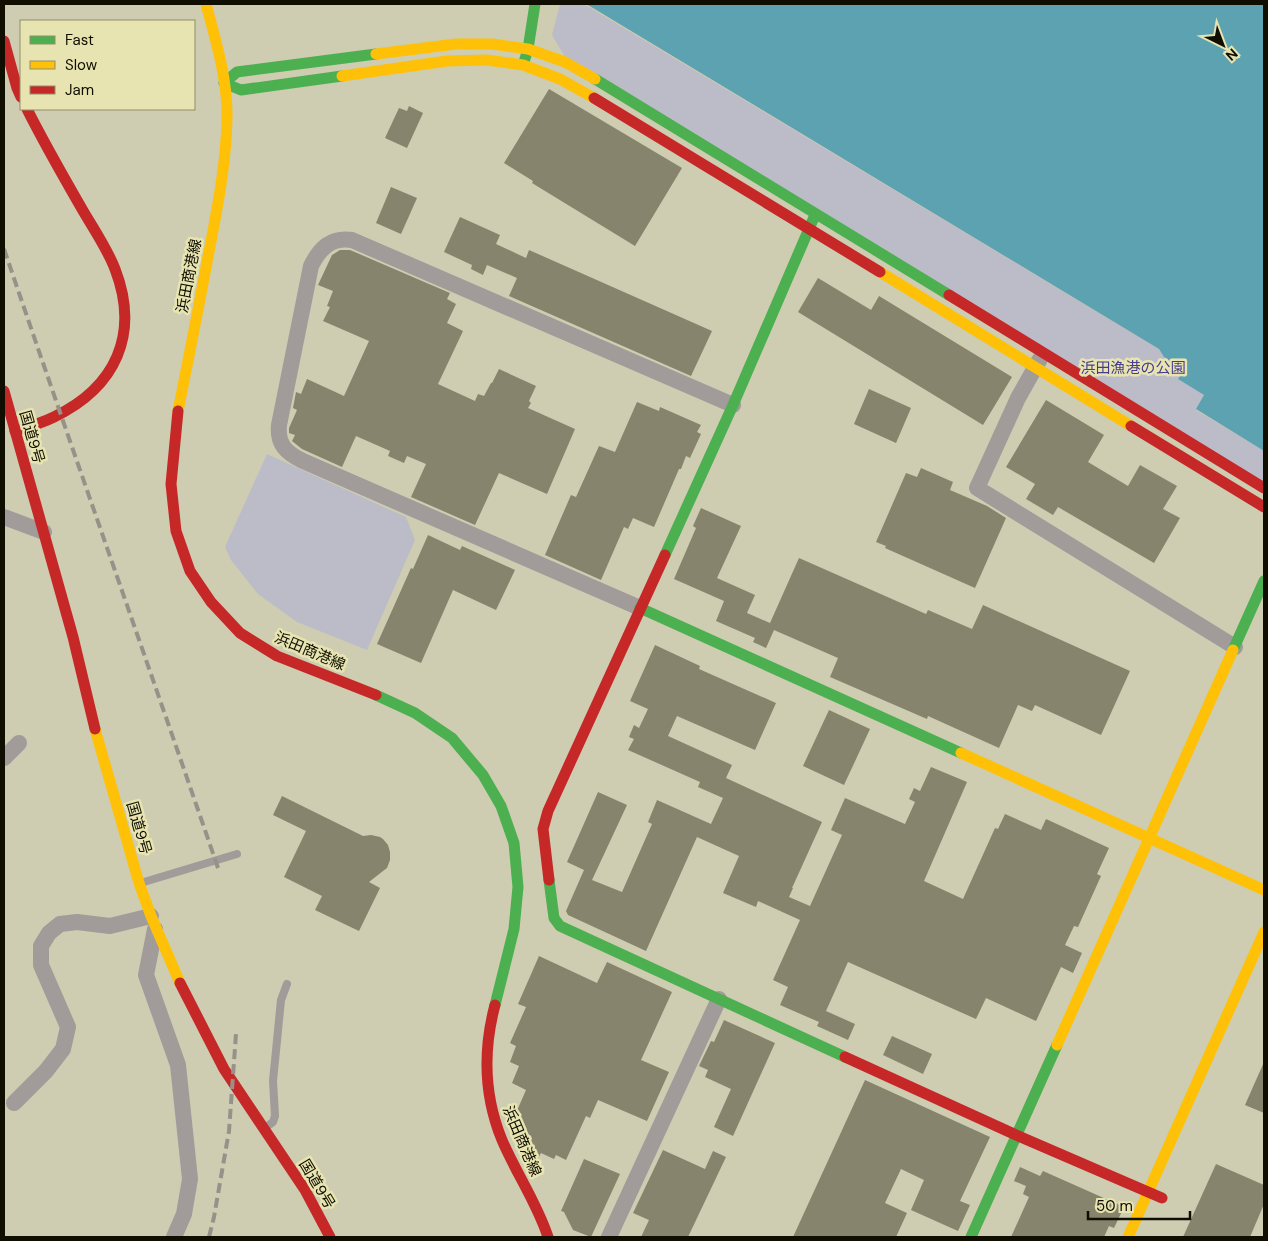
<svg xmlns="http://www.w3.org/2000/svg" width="1268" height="1241" viewBox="0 0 1268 1241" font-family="'DM Sans','Noto Sans JP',sans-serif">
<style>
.green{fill:#bcbcc9}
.water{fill:#5da2b1}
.building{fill:#86846c}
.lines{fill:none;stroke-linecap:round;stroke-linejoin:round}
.lane{stroke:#a19b9a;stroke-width:8}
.street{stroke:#a19b9a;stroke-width:16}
.fast{stroke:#4caf50;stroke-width:11}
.slow{stroke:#ffc107;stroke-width:11}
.jam{stroke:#c62828;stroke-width:11}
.rail{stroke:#969289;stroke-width:4;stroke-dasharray:10 5;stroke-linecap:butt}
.labels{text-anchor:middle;stroke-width:5;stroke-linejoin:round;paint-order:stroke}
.street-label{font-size:15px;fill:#0f0e00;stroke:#e7e4b1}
.park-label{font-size:15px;fill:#463c8e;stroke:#e7e4b1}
</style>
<rect width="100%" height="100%" fill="#ceccb1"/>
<g class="green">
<path d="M560,4H584L1159,349L1164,357L1185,370L1179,379L1204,395L1196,410L1264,451V483L565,57L552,35Z"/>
<path d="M267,454L406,517L415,540L367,650L297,622L258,594L231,560L225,547Z"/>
</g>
<path class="water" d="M588,4H1264V451L1196,409L1204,395L1178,379L1184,370L1164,357L1159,349L588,5Z"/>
<g class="building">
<path d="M549,89L682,168L635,246L532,183L533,181L504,163Z"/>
<path d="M409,106L423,113L407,148L385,138L399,108L407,111Z"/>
<path d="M391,187L417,198L401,234L376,223Z"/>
<path d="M460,217L500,235L496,244L526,258L529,250L712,331L691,376L509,296L517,278L487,265L483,275L471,269L472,265L444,252Z"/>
<path d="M340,250H350L450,293L447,299L456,304L447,323L463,331L438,384L475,401L478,394L484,396L491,383H492L499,369L536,386L529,401L531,403L528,408L575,429L547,494L499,473L475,525L411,497L426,464L407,456L404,463L388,456L390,451L356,436L342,467L302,449L292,441L295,435L289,433V428L297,410L293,408L296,392L301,394L307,379L344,396L369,341L323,321L330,307L327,306L333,291L318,285L332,255Z"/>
<path d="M818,278L871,310L879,296L1012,377L983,425L798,312Z"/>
<path d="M869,389L911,408L896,443L854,424Z"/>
<path d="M1046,400L1104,435L1088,462L1128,486L1140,465L1177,486L1163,509L1180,518L1154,563L1058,507L1053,515L1026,499L1035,484L1006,467Z"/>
<path d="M637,402L659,411L660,407L701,425L697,432L701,434L690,458L686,456L681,469H679L654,527L633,518L628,529L624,527L601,580L545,555L571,495L576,497L599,446L615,452Z"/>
<path d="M921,468L953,482L950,490L987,506L1006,518L975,588L885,548L886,546L876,542L906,473L917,477Z"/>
<path d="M701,508L741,526L717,578L755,595L747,613L770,623L799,558L926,614L928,610L972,629L983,605L1130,671L1101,735L1035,705L1032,711L1018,705L999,748L928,716L927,719L830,677L838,658L774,630L766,648L753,642L755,638L716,621L724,601L674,579L696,528L693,526Z"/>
<path d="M428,535L460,550L462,546L515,570L496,610L453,590L421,663L377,644L411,568L413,569Z"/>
<path d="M655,645L700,666L699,669L776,703L755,750L677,716L668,736L732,765L726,778L822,822L792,888H793L789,897L810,906L842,835L831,830L845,798L905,824L915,802L909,799L914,788L920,791L931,767L967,782L924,881L963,899L995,828L998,829L1005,814L1041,830L1046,819L1109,848L1097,874L1101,876L1078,927L1074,926L1065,945L1082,953L1073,973L1061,967L1036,1021L986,998L976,1019L848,962L826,1011L855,1024L848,1040L817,1026L819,1022L780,1005L788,987L773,980L800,920L758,901L756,907L723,893L739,856L697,837L646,951L568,915L566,911L584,870L567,862L598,792L627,805L592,880L622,892L652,824L648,822L657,800L711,824L723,798L698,787L700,782L628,750L634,739L629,737L634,725L639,728L648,709L630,701Z"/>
<path d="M829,710L870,729L844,785L803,766Z"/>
<path d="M282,796L363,836L371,835L380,837L383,839L388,845L390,852V860L387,868L383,871L369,882L380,888L359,931L315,910L322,896L284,877L306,831L273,815Z"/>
<path d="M539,956L597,983L607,962L672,992L641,1060L669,1072L647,1121L598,1100L590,1118L586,1116L566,1160L556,1155L554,1159L541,1153L536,1162L527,1143L516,1113L526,1090L512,1083L519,1066L510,1062L516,1046L510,1043L526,1007L518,1004Z"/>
<path d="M724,1020L775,1043L733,1136L714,1127L731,1089L705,1077L708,1070L699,1066L711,1041L714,1042Z"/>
<path d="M892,1036L932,1054L923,1074L883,1055Z"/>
<path d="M1264,1062V1113L1245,1105Z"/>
<path d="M865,1080L990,1137L960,1201L970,1205L958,1231L911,1210L924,1180L901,1169L885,1203L907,1213L896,1237H793Z"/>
<path d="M663,1150L705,1169L713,1151L726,1157L688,1237H641L649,1220L633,1213Z"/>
<path d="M584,1159L620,1174L591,1237L573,1230L564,1212L561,1211Z"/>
<path d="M1216,1164L1264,1185V1204L1250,1237H1183Z"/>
<path d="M1020,1167L1040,1176L1043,1171L1124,1207L1114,1228L1109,1226L1104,1237H1011L1029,1197L1023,1194L1026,1186L1014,1181Z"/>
</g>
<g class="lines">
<g class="lane">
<path d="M144,882L237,854"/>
<path d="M269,1125L273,1122L275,1116L273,1081L281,1000L287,984"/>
</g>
<g class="street">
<path d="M1040,359L1018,398L977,488L1235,647"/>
<path d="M4,517L44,532"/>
<path d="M640,608L303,461C286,453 277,444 279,425L311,266C320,248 331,237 352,240L733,405"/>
<path d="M4,758L19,743"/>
<path d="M155,929L146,975L178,1065L190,1179L184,1214L174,1237"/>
<path d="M14,1103L46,1071L63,1049L68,1027L41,965V946L49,933L60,924L77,922L110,926L151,916"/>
<path d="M609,1237L719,999"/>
</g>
<g class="fast">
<path d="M524,62L528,49L535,4"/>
<path d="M342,76L241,90L224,83L237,72L376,54"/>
<path d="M595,79L949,295"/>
<path d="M665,555L733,405L815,215"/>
<path d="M640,608L961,753"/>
<path d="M1233,650L1264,581"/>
<path d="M376,695L415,713L452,738L483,775L501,806L514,843L518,887L514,929L495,1005"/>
<path d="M549,880L554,918L560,926L845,1057"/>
<path d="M971,1237L1057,1045"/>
</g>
<g class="slow">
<path d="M376,54L456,44H492L528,49L565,62L595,79"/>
<path d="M342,76L447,61L487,60L523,65L560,79L594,98"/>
<path d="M880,272L1131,426"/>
<path d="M178,411C188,361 198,311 207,262C216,215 226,167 227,119C228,81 216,41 206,4"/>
<path d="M95,729L139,883L151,916L180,983"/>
<path d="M961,753L1264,890"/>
<path d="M1057,1045L1233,650"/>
<path d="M1128,1237L1264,932"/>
</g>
<g class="jam">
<path d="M4,41L17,88L21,97"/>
<path d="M594,98L880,272"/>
<path d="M949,295L1264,488"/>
<path d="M4,391L73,637L95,729"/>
<path d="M178,411L171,484L176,531L190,571L211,602L240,633L277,656L376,695"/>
<path d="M1131,426L1264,507"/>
<path d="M15,431C28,427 42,423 54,417C116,387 140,334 115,269C107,248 93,228 82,209C63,176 44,143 27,109"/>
<path d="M549,880L543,829L548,811L665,555"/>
<path d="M180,983L224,1069L305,1190L330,1237"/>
<path d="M495,1005C483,1050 484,1096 502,1140C516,1173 537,1203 548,1237"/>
<path d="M845,1057L1016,1135L1162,1198"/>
</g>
<g class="rail">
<path d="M4,249C74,455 147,661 218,868"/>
<path d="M209,1237L214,1217L229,1131L236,1034"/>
</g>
</g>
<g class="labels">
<g class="street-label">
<text transform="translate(189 276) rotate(-79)" y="5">浜田商港線</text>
<text transform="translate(32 437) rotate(74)" y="5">国道9号</text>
<text transform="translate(310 651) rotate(23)" y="5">浜田商港線</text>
<text transform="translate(139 828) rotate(74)" y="5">国道9号</text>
<text transform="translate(522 1141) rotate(67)" y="5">浜田商港線</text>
<text transform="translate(317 1184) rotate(59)" y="5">国道9号</text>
</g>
<g class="park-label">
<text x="1133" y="373">浜田漁港の公園</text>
</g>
</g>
<rect width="1268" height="1241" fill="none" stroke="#0f0e00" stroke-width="10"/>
<rect x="20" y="20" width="175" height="90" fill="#e7e4b1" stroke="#918e6a"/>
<rect x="30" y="36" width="25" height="8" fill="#4caf50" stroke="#918e6a"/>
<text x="65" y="45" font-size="15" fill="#0f0e00">Fast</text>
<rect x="30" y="61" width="25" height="8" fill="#ffc107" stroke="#918e6a"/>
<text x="65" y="70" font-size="15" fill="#0f0e00">Slow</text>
<rect x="30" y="86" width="25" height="8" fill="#c62828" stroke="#918e6a"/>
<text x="65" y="95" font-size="15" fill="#0f0e00">Jam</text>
<g transform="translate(1223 45) rotate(138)" stroke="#e7e4b1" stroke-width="4" paint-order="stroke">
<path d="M0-4L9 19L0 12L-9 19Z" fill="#0f0e00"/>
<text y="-8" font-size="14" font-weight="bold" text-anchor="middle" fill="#0f0e00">N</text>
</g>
<path d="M1088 1211v8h102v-8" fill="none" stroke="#0f0e00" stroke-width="2.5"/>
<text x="1096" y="1211" font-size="15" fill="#0f0e00" stroke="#e7e4b1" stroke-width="4" paint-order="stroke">50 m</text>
</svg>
